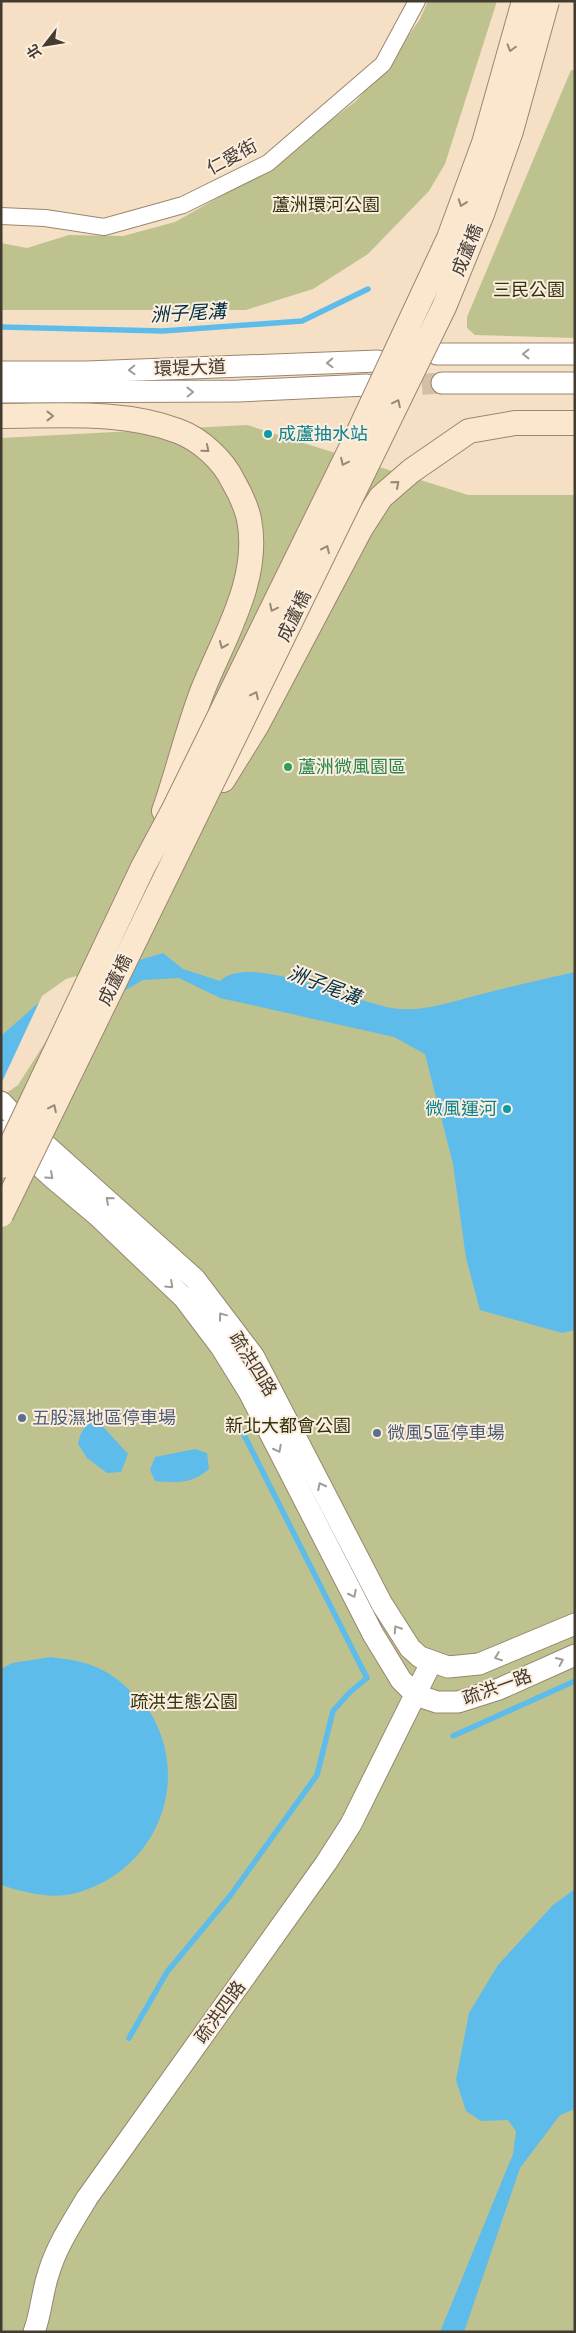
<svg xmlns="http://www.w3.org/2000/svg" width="576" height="2333" viewBox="0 0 576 2333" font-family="Cabin,'Noto Sans TC',sans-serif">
<rect width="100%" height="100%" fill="#f5e0c6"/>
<!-- green -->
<path fill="#bec28f" d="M428 1H497L445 164 429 191 368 254 313 289 246 310H1V243L27 248 69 235 123 236 175 222 267 170 356 101 393 58 420 19Z
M571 70H575V338L475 335 467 328V317Z
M247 425 468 495H575V2332H1V438Z"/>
<!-- water -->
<path fill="#5ebceb" d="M163 953 183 969 220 981C250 952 355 1002 392 1008 421 1013 450 1002 478 995 510 987 543 979 575 972V1330L562 1333 480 1310 466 1258 453 1164 425 1054 394 1037 220 998 179 978 143 980 46 1036 1 1095V1036L45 997 67 982Z
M97 1420 128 1454 121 1472 107 1473 87 1458 78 1444C81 1431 84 1424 97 1420Z
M195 1449 207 1453 209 1469C192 1484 176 1483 155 1481L150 1470 155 1457Z
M51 1657C63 1659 76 1660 88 1664 105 1669 123 1682 134 1695 139 1701 146 1706 150 1712 194 1785 153 1875 72 1894 49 1899 23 1892 1 1885V1669L12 1663Z
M575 1889V2109L560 2115 520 2168 464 2332H440L513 2154 516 2131 508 2120 481 2121 466 2111 456 2080 469 2013 498 1965 553 1905Z"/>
<!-- pier -->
<path fill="#f5e0c6" d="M128 961 108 1003 48 1038 18 1085 1 1097V1084L42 996 66 979Z"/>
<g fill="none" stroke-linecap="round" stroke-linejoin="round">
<!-- stream -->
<path stroke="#5ebceb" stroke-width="5.5" d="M1 327 163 331 302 321 368 289
M453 1736 575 1681
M129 2038 167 1972 230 1896 317 1775 333 1711 350 1692 367 1678 242 1431"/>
<!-- tertiary-tunnel -->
<path stroke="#d1bfa8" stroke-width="21" stroke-dasharray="21 11" stroke-linecap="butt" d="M390 386 442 383"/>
<!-- minor casing -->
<g stroke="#9a866e" stroke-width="18">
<path id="minor" d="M1 216 45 218 104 227 183 205 268 163 383 64 417 1"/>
</g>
<!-- tertiary casing -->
<g stroke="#9a866e" stroke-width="23">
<path id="tertiary" d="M437 354H575
M1 372H87L378 361
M442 383H575
M1 392 238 391 367 385
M1 1102 19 1121 195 1279 254 1357 382 1604 410 1648 420 1657 448 1667 479 1664 575 1624
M1 1131 54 1179 98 1216 184 1298 221 1347 249 1392 373 1634 401 1680 416 1695 437 1702H458L499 1689 575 1655
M34 2332C41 2314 42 2293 48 2275 56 2247 72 2223 87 2198L326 1863 351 1824 431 1663"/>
</g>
<!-- secondary casing -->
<g stroke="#9a866e" stroke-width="26">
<path id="secondary" d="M1 416C59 416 123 410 178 431 200 439 223 460 233 481 240 493 246 506 249 519 261 580 223 638 202 692 187 731 178 772 164 811
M223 780 257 725 361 528 381 497 411 471 469 431 515 423H575"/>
</g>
<!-- minor -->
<use href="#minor" stroke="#fff" stroke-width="16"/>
<!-- tertiary -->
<use href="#tertiary" stroke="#fff" stroke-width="21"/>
<!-- secondary -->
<use href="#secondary" stroke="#fbe7ce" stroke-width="24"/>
<!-- secondary-bridge casing -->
<g stroke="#9a866e" stroke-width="26" stroke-linecap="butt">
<path id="secondary-bridge" d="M1 1166 143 867 173 811 354 442 449 238 484 143 524 1
M1 1215 444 307 482 214 511 131 547 1"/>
</g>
<!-- secondary-bridge -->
<use href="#secondary-bridge" stroke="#fbe7ce" stroke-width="24"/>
</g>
<!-- one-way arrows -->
<defs><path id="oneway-chevron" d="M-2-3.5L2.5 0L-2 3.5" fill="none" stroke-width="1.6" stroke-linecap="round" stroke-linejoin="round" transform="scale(1.25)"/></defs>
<g stroke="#968877">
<use href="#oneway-chevron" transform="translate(511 48) rotate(106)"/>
<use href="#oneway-chevron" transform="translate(462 203) rotate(110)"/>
<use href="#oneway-chevron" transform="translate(397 403) rotate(-64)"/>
<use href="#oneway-chevron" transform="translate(50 416)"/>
<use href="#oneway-chevron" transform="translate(206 449) rotate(40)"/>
<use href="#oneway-chevron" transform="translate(344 462) rotate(116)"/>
<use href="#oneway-chevron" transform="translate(396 484) rotate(-41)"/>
<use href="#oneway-chevron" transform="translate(326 549) rotate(-65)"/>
<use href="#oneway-chevron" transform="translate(273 608) rotate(116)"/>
<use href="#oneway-chevron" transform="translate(223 645) rotate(113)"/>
<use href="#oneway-chevron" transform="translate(255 695) rotate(-64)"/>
<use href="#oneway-chevron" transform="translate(53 1108) rotate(-64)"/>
</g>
<g stroke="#a19c98">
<use href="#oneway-chevron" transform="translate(526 354) rotate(-180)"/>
<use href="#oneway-chevron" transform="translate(330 363) rotate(178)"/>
<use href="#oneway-chevron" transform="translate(132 370) rotate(178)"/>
<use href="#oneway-chevron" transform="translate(190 392) rotate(-1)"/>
<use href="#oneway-chevron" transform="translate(50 1176) rotate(42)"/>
<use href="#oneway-chevron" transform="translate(109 1200) rotate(-139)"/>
<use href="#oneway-chevron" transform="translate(170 1285) rotate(43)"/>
<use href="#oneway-chevron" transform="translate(222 1316) rotate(-127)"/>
<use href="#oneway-chevron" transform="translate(278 1449) rotate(63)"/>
<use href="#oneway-chevron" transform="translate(321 1486) rotate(-117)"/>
<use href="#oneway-chevron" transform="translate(353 1594) rotate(63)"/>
<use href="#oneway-chevron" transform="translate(397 1629) rotate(-123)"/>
<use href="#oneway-chevron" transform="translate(498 1657) rotate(159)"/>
<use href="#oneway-chevron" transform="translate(560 1661) rotate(-24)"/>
</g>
<!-- markers -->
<g fill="#0f9aa8" stroke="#fceedf" stroke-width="2">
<circle cx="268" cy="434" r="5"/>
<circle cx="507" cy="1109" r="5"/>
</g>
<circle fill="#2e9e5b" stroke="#fceedf" stroke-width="2" cx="288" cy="767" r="5"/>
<g fill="#5c6f8a" stroke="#fceedf" stroke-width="2">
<circle cx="22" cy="1418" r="5"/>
<circle cx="377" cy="1433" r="5"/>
</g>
<g text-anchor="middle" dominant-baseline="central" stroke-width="4" stroke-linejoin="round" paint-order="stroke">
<!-- street labels -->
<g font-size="18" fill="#433a30" stroke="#fceedf">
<text transform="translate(232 157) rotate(-28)">仁愛街</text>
<text transform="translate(467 250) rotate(-68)">成蘆橋</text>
<text transform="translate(190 368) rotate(-2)">環堤大道</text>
<text transform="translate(294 616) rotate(-64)">成蘆橋</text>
<text transform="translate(115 980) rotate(-64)">成蘆橋</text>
<text transform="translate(253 1364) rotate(58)">疏洪四路</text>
<text transform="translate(497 1687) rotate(-20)">疏洪一路</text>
<text transform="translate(220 2012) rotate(-54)">疏洪四路</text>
</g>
<!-- park labels -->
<g font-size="18" fill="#33340e" stroke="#fceedf">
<text x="326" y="205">蘆洲環河公園</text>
<text x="529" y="290">三民公園</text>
<text x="288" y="1426">新北大都會公園</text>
<text x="184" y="1702">疏洪生態公園</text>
</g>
<!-- culture labels -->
<g font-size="18" fill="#0d838f" stroke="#fceedf" text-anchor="start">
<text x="278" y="434">成蘆抽水站</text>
<text x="497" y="1109" text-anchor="end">微風運河</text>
</g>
<!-- leisure labels -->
<g font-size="18" fill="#27864d" stroke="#fceedf" text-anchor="start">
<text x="298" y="767">蘆洲微風園區</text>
</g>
<!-- service labels -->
<g font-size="18" fill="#4e5e75" stroke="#fceedf" text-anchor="start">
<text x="32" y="1418">五股濕地區停車場</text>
<text x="387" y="1433">微風5區停車場</text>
</g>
<!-- water labels -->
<g font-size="19" font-style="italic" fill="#043043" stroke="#fceedf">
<text transform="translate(188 313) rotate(-3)">洲子尾溝</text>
<text transform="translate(324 985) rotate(21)">洲子尾溝</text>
</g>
</g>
<!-- border -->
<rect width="576" height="2333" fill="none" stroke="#433a30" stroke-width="5"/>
<!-- north arrow -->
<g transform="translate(45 45) rotate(239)" stroke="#fceedf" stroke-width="4" paint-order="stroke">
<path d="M0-4L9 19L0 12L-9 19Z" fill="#433a30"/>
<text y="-8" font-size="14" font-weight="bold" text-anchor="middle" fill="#433a30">北</text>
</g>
</svg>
